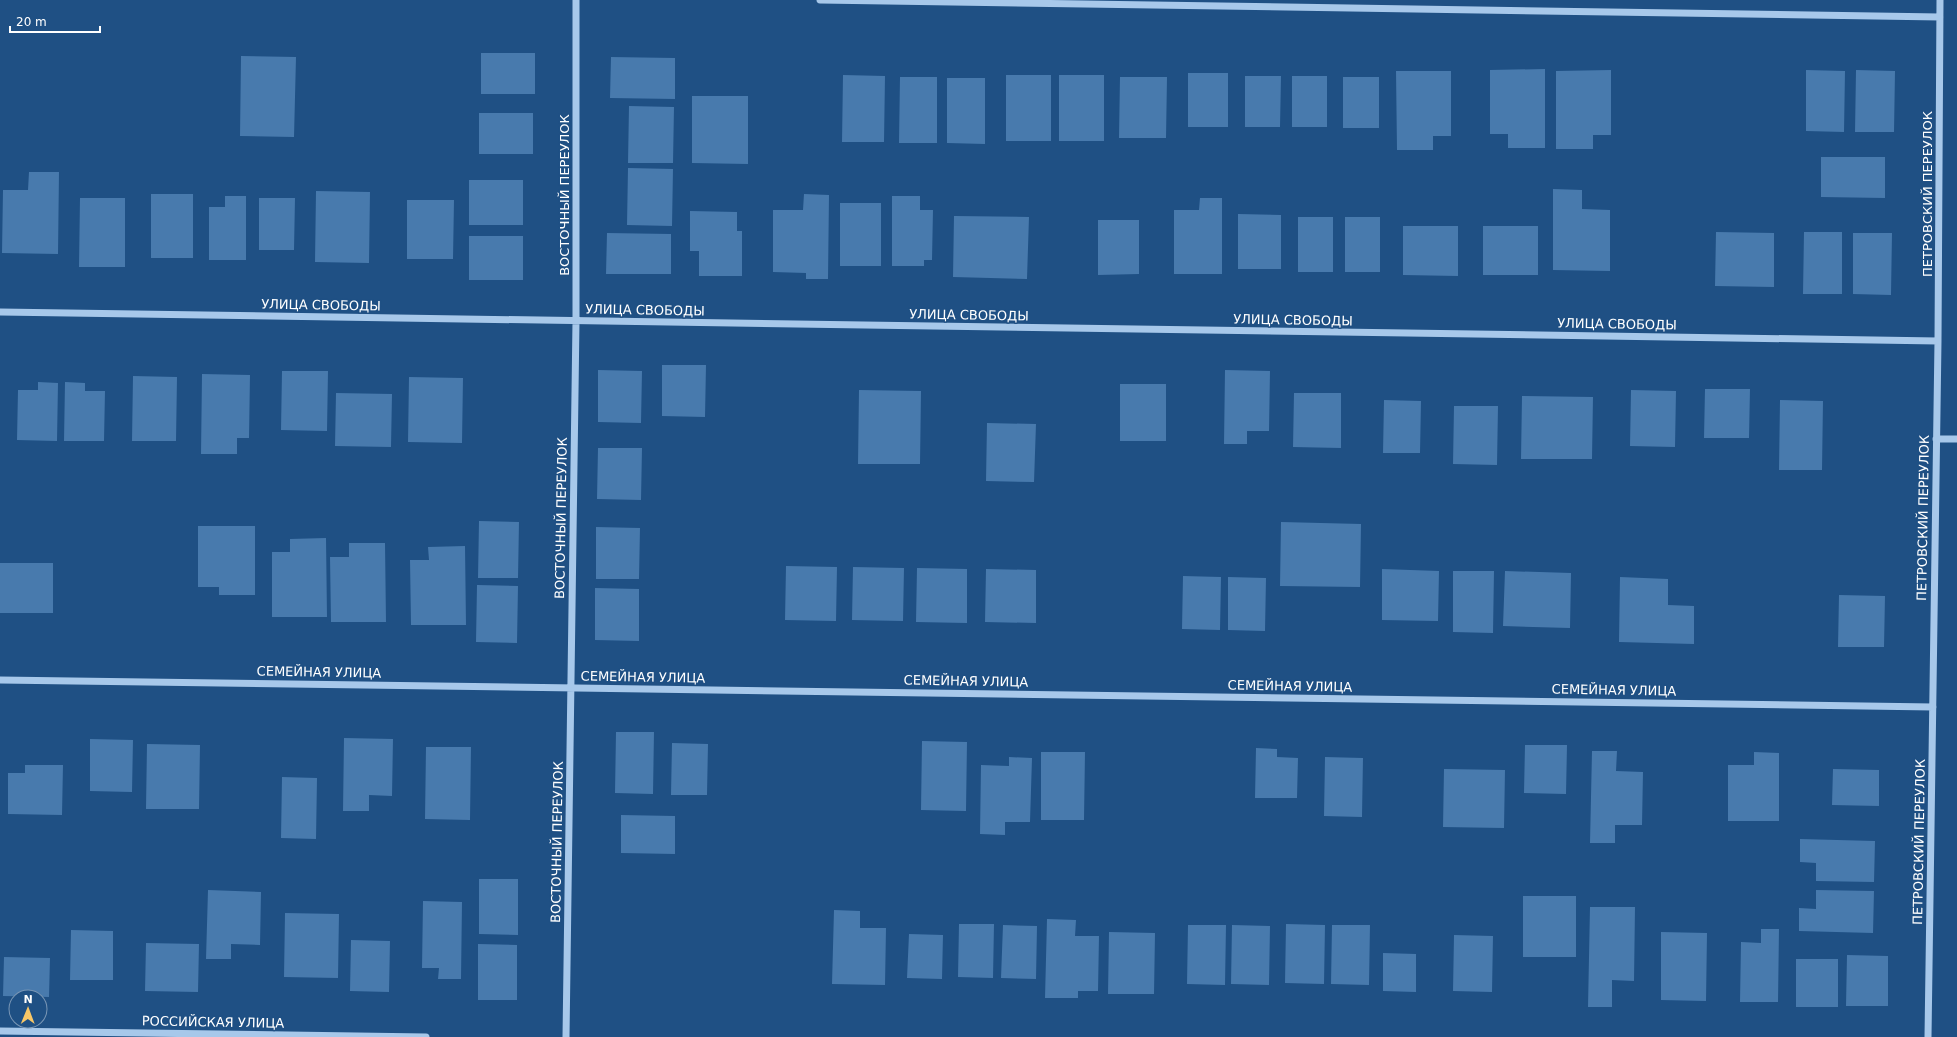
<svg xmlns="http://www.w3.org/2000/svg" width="1957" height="1037" viewBox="0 0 1957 1037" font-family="'DejaVu Sans',sans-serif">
<rect width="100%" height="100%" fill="#1f5084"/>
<!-- building -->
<path fill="#487aad" d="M481 53H535V94H481Z
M241 56 296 57 294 137 240 136Z
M611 57 675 58V99L610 98Z
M1545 69V148H1508V134H1490V70Z
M1611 70V135H1593V149H1556V71Z
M1806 70 1845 71 1844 132 1806 131Z
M1856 70 1895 71 1894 132H1855Z
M1396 71H1451V136H1433V150H1397Z
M1188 73H1228V127H1188Z
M843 75 885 76 884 142H842Z
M1006 75H1051V141H1006Z
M1059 75H1104V141H1059Z
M1245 76H1281L1280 127H1245Z
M1292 76H1327V127H1292Z
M900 77H937V143H899Z
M1120 77H1167L1166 138H1119Z
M1343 77H1379V128H1343Z
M947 78H985V144L947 143Z
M692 96H748V164L692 163Z
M629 106 674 107 673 163H628Z
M479 113H533V154H479Z
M1821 157H1885V198L1821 197Z
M628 168 673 169 672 226 627 225Z
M29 172H59L58 254 2 253 3 190H28Z
M469 180H523V225H469Z
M1553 189 1582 190V209L1610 210V271L1553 270Z
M316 191 370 192 369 263 315 262Z
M151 194H193V258H151Z
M804 194 829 195 828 279H806V273L773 272V210H803Z
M225 196H246V260H209V207H225Z
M892 196H920V210H933L932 260H924V266H892Z
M80 198H125V267H79Z
M259 198H295L294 250H259Z
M1200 198H1222V274H1174V210H1199Z
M407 200H454L453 259H407Z
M840 203H881V266H840Z
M690 211 737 212V231H742V276H699V251H690Z
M1238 214 1281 215V269H1238Z
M954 216 1029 217 1027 279 953 277Z
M1298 217H1333V272H1298Z
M1345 217H1380V272H1345Z
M1098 220H1139V274L1098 275Z
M1403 226H1458V276L1403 275Z
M1483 226H1538V275H1483Z
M1716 232 1774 233V287L1715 286Z
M1804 232H1842V294H1803Z
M607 233 671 234V274H606Z
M1853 233H1892L1891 295 1853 294Z
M469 236H523V280H469Z
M662 365H706L705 417 662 416Z
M598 370 642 371 641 423 598 422Z
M1225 370 1270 371 1269 431H1247V444H1224Z
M282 371H328L327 431 281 430Z
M202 374 250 375 249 438H237V454H201Z
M133 376 177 377 176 441H132Z
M409 377 463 378 462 443 408 442Z
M38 382 58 383 57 441 17 440 18 390H38Z
M65 382 85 383V391H105L104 441H64Z
M1120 384H1166V441H1120Z
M1705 389H1750L1749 438H1704Z
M859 390 921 391 920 464H858Z
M1631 390 1676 391 1675 447 1630 446Z
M336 393 392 394 391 447 335 446Z
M1294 393H1341V448L1293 447Z
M1522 396 1593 397 1592 459H1521Z
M1384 400 1421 401 1420 453H1383Z
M1780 400 1823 401 1822 470H1779Z
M1454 406H1498L1497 465 1453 464Z
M987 423 1036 424 1034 482 986 481Z
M598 448H642L641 500 597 499Z
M479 521 519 522 518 578H478Z
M1281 522 1361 524 1360 587 1280 586Z
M198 526H255V595H219V587H198Z
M596 527 640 528 639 579H596Z
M326 538 327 617H272V552H290V539Z
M349 543H385L386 622H331L330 557H349Z
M465 546 466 625H411L410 560H429L428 547Z
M0 563H53V613H0Z
M786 566 837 567 836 621 785 620Z
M853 567 904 568 903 621 852 620Z
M917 568 967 569V623L916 622Z
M986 569 1036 570V623L985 622Z
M1382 569 1439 571 1438 621 1382 620Z
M1453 571H1494L1493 633 1453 632Z
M1505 571 1571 573 1570 628 1503 626Z
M1183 576 1221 577 1220 630 1182 629Z
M1228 577 1266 578 1265 631 1228 630Z
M1620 577 1668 579V605L1694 606V644L1619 642Z
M477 585 518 586 517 643 476 642Z
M595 588 639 589V641L595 640Z
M1839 595 1885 596 1884 647H1838Z
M616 732H654L653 794 615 793Z
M344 738 393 739 392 796 369 795V811H343Z
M90 739 133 740 132 792 90 791Z
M922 741 967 742 966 811 921 810Z
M672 743 708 744 707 795H671Z
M147 744 200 745 199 809H146Z
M1525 745H1567L1566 794 1524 793Z
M426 747H471L470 820 425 819Z
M1256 748 1277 749V757L1298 758 1297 798H1255Z
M1592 751H1617L1616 771 1643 772 1642 825H1615V843H1590Z
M1041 752H1085L1084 820H1041Z
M1754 752 1779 753V821H1728V765H1754Z
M1009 757 1032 758 1030 822H1005V835L980 834 981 765 1009 766Z
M1325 757 1363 758 1362 817 1324 816Z
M25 765H63L62 815 8 814V773H25Z
M1444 769 1505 770 1504 828 1443 827Z
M1833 769 1879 770V806L1832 805Z
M282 777 317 778 316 839 281 838Z
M621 815 675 816V854L621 853Z
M1800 839 1875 841 1874 882 1816 881V863L1800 862Z
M479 879H518V935L479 934Z
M208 890 261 892 260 945 231 944V959H206Z
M1816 890 1874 891 1873 933 1799 931V908L1816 909Z
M1523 896H1576V957H1523Z
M423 901 462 902 461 979H438L439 968H422Z
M1590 907H1635L1634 981 1612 980V1007H1588Z
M834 910 860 911V928H886L885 985 832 984Z
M285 913 339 914 338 978 284 977Z
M1047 919 1076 920 1075 936H1099L1098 991H1078V998H1045Z
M959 924H994L993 978 958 977Z
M1286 924 1325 925 1324 984 1285 983Z
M1003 925 1037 926 1036 979 1001 978Z
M1188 925H1226L1225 985 1187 984Z
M1232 925 1270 926 1269 985 1231 984Z
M1332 925H1370L1369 985 1331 984Z
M1761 929H1779L1778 1002H1740L1741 942 1761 943Z
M71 930 113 931V980H70Z
M1109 932 1155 933 1154 994H1108Z
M1661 932 1707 933 1706 1001 1661 1000Z
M909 934 943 935 942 979 907 978Z
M1454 935 1493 936 1492 992 1453 991Z
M351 940 390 941 389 992 350 991Z
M146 943 199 944 198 992 145 991Z
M478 944 517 945V1000H478Z
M1383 953 1416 954V992L1383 991Z
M1847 955 1888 956V1006H1846Z
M4 957 50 958 49 997 3 996Z
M1796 959H1838V1007H1796Z"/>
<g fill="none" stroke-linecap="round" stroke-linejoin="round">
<!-- minor -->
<path stroke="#a7c8ea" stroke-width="7" d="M820 0 1940 17
M0 312 1938 341
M1936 439H1957
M0 680 1933 707
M0 1031 426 1037
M566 1037 576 321V0
M1928 1037 1938 341 1940 0"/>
</g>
<g text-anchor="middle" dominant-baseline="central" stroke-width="3" stroke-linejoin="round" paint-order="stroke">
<!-- street labels -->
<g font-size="13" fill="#fff" stroke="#1f5084">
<text transform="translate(1927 194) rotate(-90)">ПЕТРОВСКИЙ ПЕРЕУЛОК</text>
<text transform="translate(564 195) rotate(-90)">ВОСТОЧНЫЙ ПЕРЕУЛОК</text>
<text transform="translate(321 305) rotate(1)">УЛИЦА СВОБОДЫ</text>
<text transform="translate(645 310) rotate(1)">УЛИЦА СВОБОДЫ</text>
<text transform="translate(969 315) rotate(1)">УЛИЦА СВОБОДЫ</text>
<text transform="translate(1293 320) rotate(1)">УЛИЦА СВОБОДЫ</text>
<text transform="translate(1617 324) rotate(1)">УЛИЦА СВОБОДЫ</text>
<text transform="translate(561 518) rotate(-89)">ВОСТОЧНЫЙ ПЕРЕУЛОК</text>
<text transform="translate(1923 518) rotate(-89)">ПЕТРОВСКИЙ ПЕРЕУЛОК</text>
<text transform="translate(319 672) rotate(1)">СЕМЕЙНАЯ УЛИЦА</text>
<text transform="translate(643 677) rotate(1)">СЕМЕЙНАЯ УЛИЦА</text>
<text transform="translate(966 681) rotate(1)">СЕМЕЙНАЯ УЛИЦА</text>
<text transform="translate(1290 686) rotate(1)">СЕМЕЙНАЯ УЛИЦА</text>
<text transform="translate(1614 690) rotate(1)">СЕМЕЙНАЯ УЛИЦА</text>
<text transform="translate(557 842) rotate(-89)">ВОСТОЧНЫЙ ПЕРЕУЛОК</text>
<text transform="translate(1919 842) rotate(-89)">ПЕТРОВСКИЙ ПЕРЕУЛОК</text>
<text transform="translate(213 1022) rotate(1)">РОССИЙСКАЯ УЛИЦА</text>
</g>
</g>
<!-- north arrow -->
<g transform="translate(28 1009) rotate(1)"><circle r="19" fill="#1f5084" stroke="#7996b5"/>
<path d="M0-3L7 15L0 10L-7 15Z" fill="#f8c767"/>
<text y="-6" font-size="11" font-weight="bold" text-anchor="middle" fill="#ffffff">N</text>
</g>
<!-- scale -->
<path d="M10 26v6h90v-6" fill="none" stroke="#ffffff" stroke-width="2"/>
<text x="16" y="26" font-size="12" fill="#ffffff" stroke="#1f5084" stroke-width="3" paint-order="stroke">20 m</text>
</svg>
